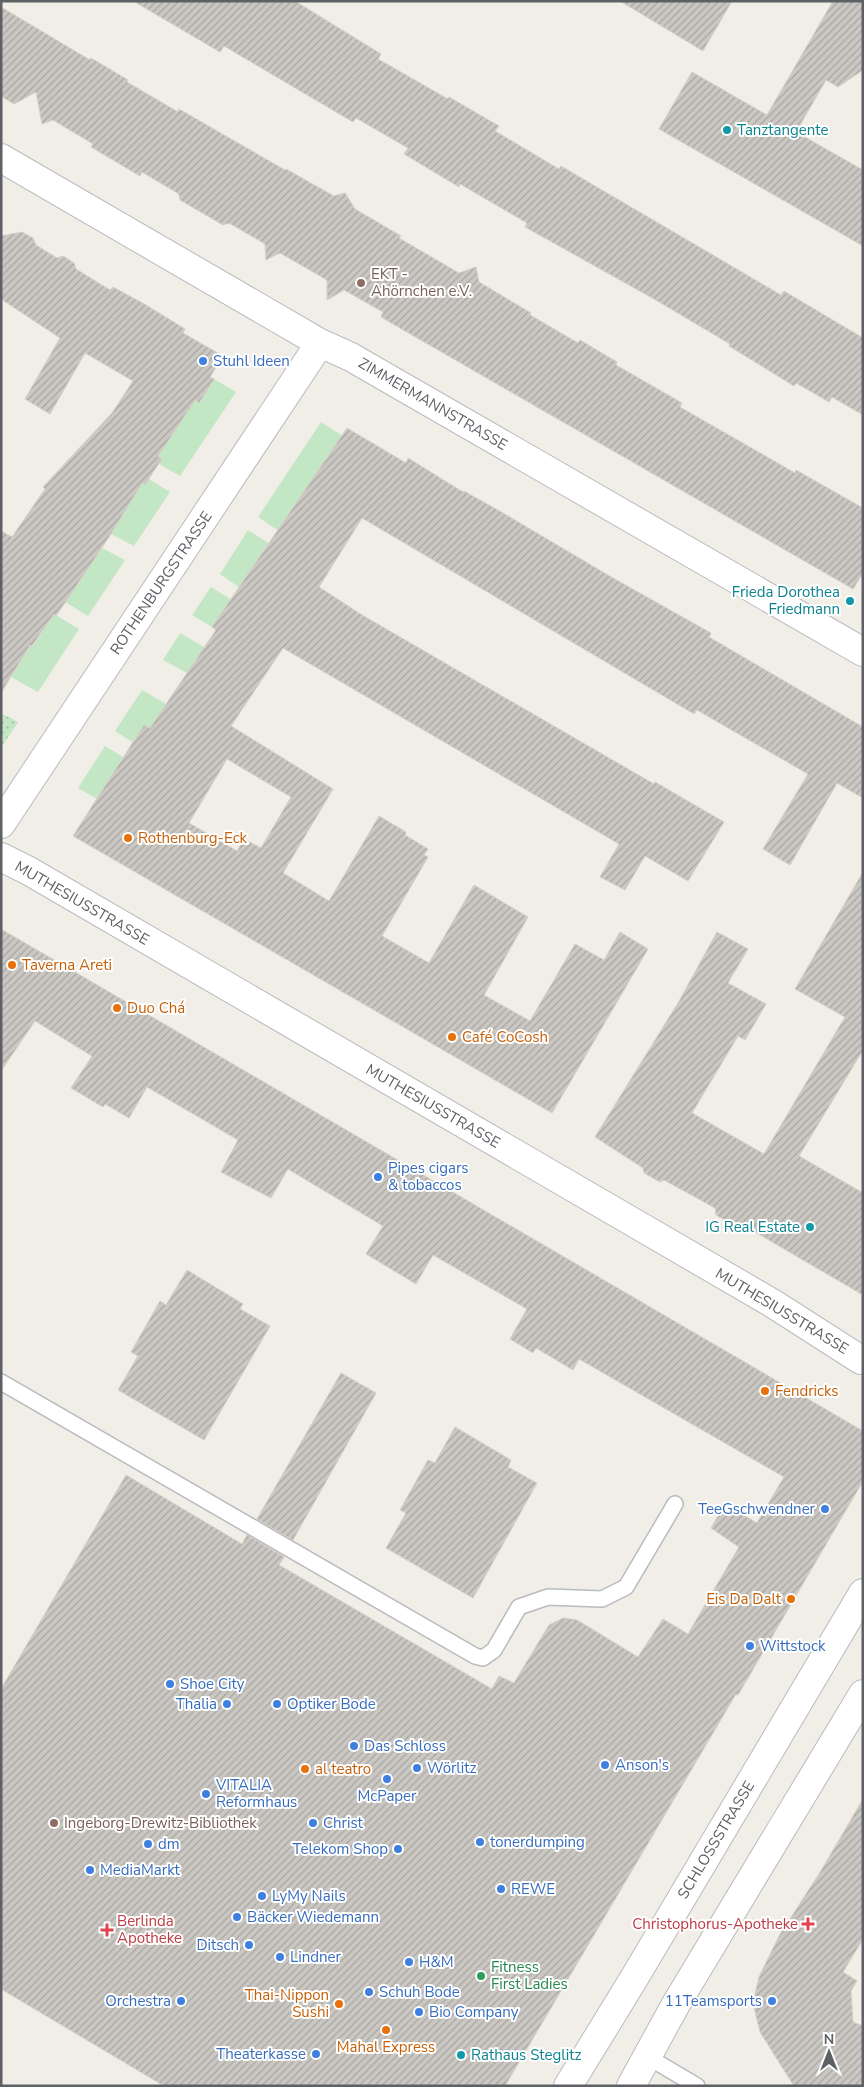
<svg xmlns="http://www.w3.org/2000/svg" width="864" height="2087" viewBox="0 0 864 2087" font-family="'Nunito Sans',sans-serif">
<defs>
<pattern id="grass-dots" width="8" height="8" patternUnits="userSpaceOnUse" patternTransform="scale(1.25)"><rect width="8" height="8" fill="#c3e7c5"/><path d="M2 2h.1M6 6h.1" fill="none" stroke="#a2bfa4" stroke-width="1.8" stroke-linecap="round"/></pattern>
<pattern id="building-hatch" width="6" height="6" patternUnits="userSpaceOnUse" patternTransform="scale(1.25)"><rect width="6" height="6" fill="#cbc8c3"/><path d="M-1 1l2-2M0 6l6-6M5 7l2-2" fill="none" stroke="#a8a6a2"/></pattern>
</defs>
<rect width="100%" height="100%" fill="#f0eee6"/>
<!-- grass -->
<path fill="url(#grass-dots)" d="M1 713 18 722 1 748Z"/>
<!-- garden -->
<path fill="#c3e7c5" d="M214 379 236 392 180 476 159 464 162 459 158 456 194 400 198 403Z
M321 422 346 438 282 533 258 517Z
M149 479 170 492 134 546 111 534 114 529 111 527 141 482 145 485Z
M248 530 273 546 243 590 220 574Z
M102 548 125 560 88 616 65 602 95 552 98 554Z
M211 587 235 602 226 606 212 627 192 615Z
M54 614 79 629 38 692 11 677 30 645 33 646Z
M180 633 204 647 187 673 163 660Z
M142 690 166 704 150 728 144 726 132 742 115 731Z
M105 746 123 757 117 767 122 771 97 799 78 788Z"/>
<!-- building -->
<path fill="url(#building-hatch)" stroke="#d5d0c4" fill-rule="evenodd" d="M133 1H295L381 54 378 59 448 99 449 97 499 126 495 131 559 169 561 166 781 295 784 291 863 338V415L832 397 829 402 796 383 794 386 729 346 730 344 654 299 525 227 527 223 460 184 459 187 404 154 408 148 356 118 353 122 224 46 220 52Z
M620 1H732L703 51Z
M833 1H863V70L838 87 826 80 796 132 863 170V246L659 129 692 72 767 115Z
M1 7 90 60 91 58 128 80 127 82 178 112 179 109 285 170 286 169 334 196 345 193 355 209 401 236 399 238 459 273 476 267 479 282 531 313 530 315 578 343 580 340 617 362 616 365 682 403 680 407 795 473 796 470 863 508V573L853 589 405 331 381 317 383 312 344 290 327 300V280L280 253 266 260 265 244 229 223 223 225 180 200 179 194 142 172 140 176 91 147 93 144 53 120 42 124 36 92 14 104 1 96Z
M22 232 33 238 36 245 57 258 63 256 74 263 76 269 110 290 113 287 146 305 185 329 183 333 223 356 210 377 214 379 199 403 195 400 176 429 158 456 162 459 153 472 145 485 142 483 111 534 56 616 54 614 32 646 30 645 1 693V531L12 537 45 489 43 487 112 413 133 381 85 353 50 414 25 399 60 338 1 299V236Z
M347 428 406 463 408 458 463 492 464 491 503 513 613 578 711 633 709 637 863 727V798L837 783 790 865 763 849 808 774 697 710 694 714 362 518 319 587 362 615 654 784 655 782 724 822 688 881 645 856 625 890 600 877 619 844 283 648 231 726 333 789 283 873 329 901 379 816 406 832 405 835 428 849 424 855 428 857 382 936 429 963 474 885 528 917 484 995 530 1021 575 944 604 960 620 932 648 949 552 1113 73 836 144 725 150 728 216 630 212 627ZM227 759 291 797 261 848 244 839 237 851 189 823Z
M863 872V1050L799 1156 863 1193V1295L755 1232 735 1222 730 1223 716 1215 715 1208 664 1180 660 1182 644 1173 643 1168 595 1137 678 1003 717 932 748 949 728 983 766 1004 745 1040 738 1036 692 1113 764 1154 845 1017 795 989Z
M1 929 863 1431V1481L738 1695 736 1694 505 2086H164L1 1989V1689L126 1475 242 1544 247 1535 284 1557 279 1565 492 1689 499 1676 514 1683 549 1625 563 1618 577 1620 638 1657 663 1619 688 1634 739 1547 711 1528 725 1504 757 1523 784 1477 579 1359 573 1370 536 1348 533 1353 510 1339 527 1309 433 1255 416 1284 366 1254 383 1226 288 1169 271 1198 221 1172 238 1140 147 1087 129 1118 105 1104 103 1107 71 1088 92 1056 35 1021 1 1071Z
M187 1270 243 1304 240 1309 270 1326 204 1440 118 1390 138 1356 131 1352 160 1301 166 1305Z
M341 1373 376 1393 293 1540 257 1519Z
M455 1427 511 1460 508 1467 537 1483 473 1598 386 1548 406 1513 400 1510 428 1460 435 1463Z
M863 1799V1939L843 1972 857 1981 851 1991 853 2022 863 2026V2086H794L760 2032 754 2007 755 1994 759 1977 779 1936 822 1869Z"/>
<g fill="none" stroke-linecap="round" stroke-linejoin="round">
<!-- service casing -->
<g stroke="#b8bbbf" stroke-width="18">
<path id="service" d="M1 1382 475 1656 483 1658 494 1650 519 1607 548 1597 602 1599 626 1587 675 1504
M648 2057 697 2086"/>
</g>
<!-- minor casing -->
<g stroke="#b8bbbf" stroke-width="30">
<path id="minor" d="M1 158 320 343 351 357 396 383 863 652
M1 824 320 343
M1 857 29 871 772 1303 861 1360"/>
</g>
<!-- tertiary casing -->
<g stroke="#b8bbbf" stroke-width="30">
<path id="tertiary" d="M568 2086 633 1980 863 1593
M631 2086 676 2004 863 1694"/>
</g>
<!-- service -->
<use href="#service" stroke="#fff" stroke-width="15"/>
<!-- minor -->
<use href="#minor" stroke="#fff" stroke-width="28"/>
<!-- tertiary -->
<use href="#tertiary" stroke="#fff" stroke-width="28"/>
</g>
<!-- markers -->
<g fill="#0f9aa8" stroke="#fff" stroke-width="2">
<circle cx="727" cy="130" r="5"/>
<circle cx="850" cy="601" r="5"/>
<circle cx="810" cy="1227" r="5"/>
<circle cx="461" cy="2055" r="5"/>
</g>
<g fill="#8d6e63" stroke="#fff" stroke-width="2">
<circle cx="361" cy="283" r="5"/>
<circle cx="54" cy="1823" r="5"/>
</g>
<g fill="#3f7fe0" stroke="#fff" stroke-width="2">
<circle cx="203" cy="361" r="5"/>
<circle cx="378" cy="1177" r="5"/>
<circle cx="825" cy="1509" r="5"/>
<circle cx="750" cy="1646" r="5"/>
<circle cx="170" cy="1684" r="5"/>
<circle cx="227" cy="1704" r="5"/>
<circle cx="277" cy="1704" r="5"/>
<circle cx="354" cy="1746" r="5"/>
<circle cx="605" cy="1765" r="5"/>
<circle cx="417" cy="1768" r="5"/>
<circle cx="387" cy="1779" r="5"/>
<circle cx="206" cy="1794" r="5"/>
<circle cx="313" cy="1823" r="5"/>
<circle cx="480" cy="1842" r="5"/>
<circle cx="148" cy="1844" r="5"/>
<circle cx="398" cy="1849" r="5"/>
<circle cx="90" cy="1870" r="5"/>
<circle cx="501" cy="1889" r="5"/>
<circle cx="262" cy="1896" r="5"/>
<circle cx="237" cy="1917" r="5"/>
<circle cx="249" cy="1945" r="5"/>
<circle cx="280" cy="1957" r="5"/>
<circle cx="409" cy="1962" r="5"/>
<circle cx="369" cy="1992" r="5"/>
<circle cx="181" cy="2001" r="5"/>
<circle cx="772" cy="2001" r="5"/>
<circle cx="419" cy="2012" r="5"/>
<circle cx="316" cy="2054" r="5"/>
</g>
<g fill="#e8710a" stroke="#fff" stroke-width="2">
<circle cx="128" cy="838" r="5"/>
<circle cx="12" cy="965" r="5"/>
<circle cx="117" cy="1008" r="5"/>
<circle cx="452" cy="1037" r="5"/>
<circle cx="765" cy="1391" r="5"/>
<circle cx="791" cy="1599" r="5"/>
<circle cx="305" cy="1769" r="5"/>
<circle cx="339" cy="2004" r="5"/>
<circle cx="386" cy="2030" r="5"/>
</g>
<g fill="#e0444e" stroke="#fff" stroke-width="2">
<path d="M805.5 1916.5h5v5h5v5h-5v5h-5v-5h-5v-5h5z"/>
<path d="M104.5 1922.5h5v5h5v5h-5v5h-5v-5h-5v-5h5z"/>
</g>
<circle fill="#2e9e5b" stroke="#fff" stroke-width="2" cx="481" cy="1976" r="5"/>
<g text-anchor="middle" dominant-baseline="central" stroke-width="4" stroke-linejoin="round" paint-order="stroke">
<!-- culture labels -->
<g font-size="15" fill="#0d838f" stroke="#fff" text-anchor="start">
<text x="737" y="130">Tanztangente</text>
<text x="840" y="592" text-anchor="end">Frieda Dorothea<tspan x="840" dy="17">Friedmann</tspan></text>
<text x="800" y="1227" text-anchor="end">IG Real Estate</text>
<text x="471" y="2055">Rathaus Steglitz</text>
</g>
<!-- education labels -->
<g font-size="15" fill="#785e54" stroke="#fff" text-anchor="start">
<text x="371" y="274">EKT -<tspan x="371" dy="17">Ahörnchen e.V.</tspan></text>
<text x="64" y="1823">Ingeborg-Drewitz-Bibliothek</text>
</g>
<!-- shop labels -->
<g font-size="15" fill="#366cbe" stroke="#fff" text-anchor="start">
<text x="213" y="361">Stuhl Ideen</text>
<text x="388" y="1168">Pipes cigars<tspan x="388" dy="17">&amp; tobaccos</tspan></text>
<text x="815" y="1509" text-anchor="end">TeeGschwendner</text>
<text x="760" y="1646">Wittstock</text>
<text x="180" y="1684">Shoe City</text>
<text x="217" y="1704" text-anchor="end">Thalia</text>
<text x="287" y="1704">Optiker Bode</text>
<text x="364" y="1746">Das Schloss</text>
<text x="615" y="1765">Anson's</text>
<text x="427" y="1768">Wörlitz</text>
<text x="216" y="1785">VITALIA<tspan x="216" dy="17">Reformhaus</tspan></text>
<text x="387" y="1796" text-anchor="middle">McPaper</text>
<text x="323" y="1823">Christ</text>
<text x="490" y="1842">tonerdumping</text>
<text x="158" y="1844">dm</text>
<text x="388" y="1849" text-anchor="end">Telekom Shop</text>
<text x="100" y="1870">MediaMarkt</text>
<text x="511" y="1889">REWE</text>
<text x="272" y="1896">LyMy Nails</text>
<text x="247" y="1917">Bäcker Wiedemann</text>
<text x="239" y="1945" text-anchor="end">Ditsch</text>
<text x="290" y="1957">Lindner</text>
<text x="419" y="1962">H&amp;M</text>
<text x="379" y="1992">Schuh Bode</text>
<text x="171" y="2001" text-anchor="end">Orchestra</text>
<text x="762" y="2001" text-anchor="end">11Teamsports</text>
<text x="429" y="2012">Bio Company</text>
<text x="306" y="2054" text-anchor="end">Theaterkasse</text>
</g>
<!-- street labels -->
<g font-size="15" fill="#5d6166" stroke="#fff">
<text transform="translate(433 404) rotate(30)">ZIMMERMANNSTRASSE</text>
<text transform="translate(161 583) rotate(-56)">ROTHENBURGSTRASSE</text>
<text transform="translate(82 903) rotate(30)">MUTHESIUSSTRASSE</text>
<text transform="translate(433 1106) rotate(30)">MUTHESIUSSTRASSE</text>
<text transform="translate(782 1311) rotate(31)">MUTHESIUSSTRASSE</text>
<text transform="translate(716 1840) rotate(-59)">SCHLOSSSTRASSE</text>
</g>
<!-- food labels -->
<g font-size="15" fill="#c56008" stroke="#fff" text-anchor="start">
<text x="138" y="838">Rothenburg-Eck</text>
<text x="22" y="965">Taverna Areti</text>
<text x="127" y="1008">Duo Chá</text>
<text x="462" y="1037">Café CoCosh</text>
<text x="775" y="1391">Fendricks</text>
<text x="781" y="1599" text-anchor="end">Eis Da Dalt</text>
<text x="315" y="1769">al teatro</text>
<text x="329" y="1995" text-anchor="end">Thai-Nippon<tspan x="329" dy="17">Sushi</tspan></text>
<text x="386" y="2047" text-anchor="middle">Mahal Express</text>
</g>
<!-- health labels -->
<g font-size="15" fill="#be3a42" stroke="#fff" text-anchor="start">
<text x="117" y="1921">Berlinda<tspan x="117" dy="17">Apotheke</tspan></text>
<text x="798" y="1924" text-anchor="end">Christophorus-Apotheke</text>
</g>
<!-- leisure labels -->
<g font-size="15" fill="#27864d" stroke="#fff" text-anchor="start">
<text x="491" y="1967">Fitness<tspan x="491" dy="17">First Ladies</tspan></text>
</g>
</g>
<!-- border -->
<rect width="864" height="2087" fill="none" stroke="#5d6166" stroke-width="5"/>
<!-- north arrow -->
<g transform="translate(829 2052)" stroke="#ffffff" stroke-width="4" paint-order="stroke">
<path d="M0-4L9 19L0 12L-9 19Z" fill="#5d6166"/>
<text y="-8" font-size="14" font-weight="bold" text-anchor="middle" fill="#5d6166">N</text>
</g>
</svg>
